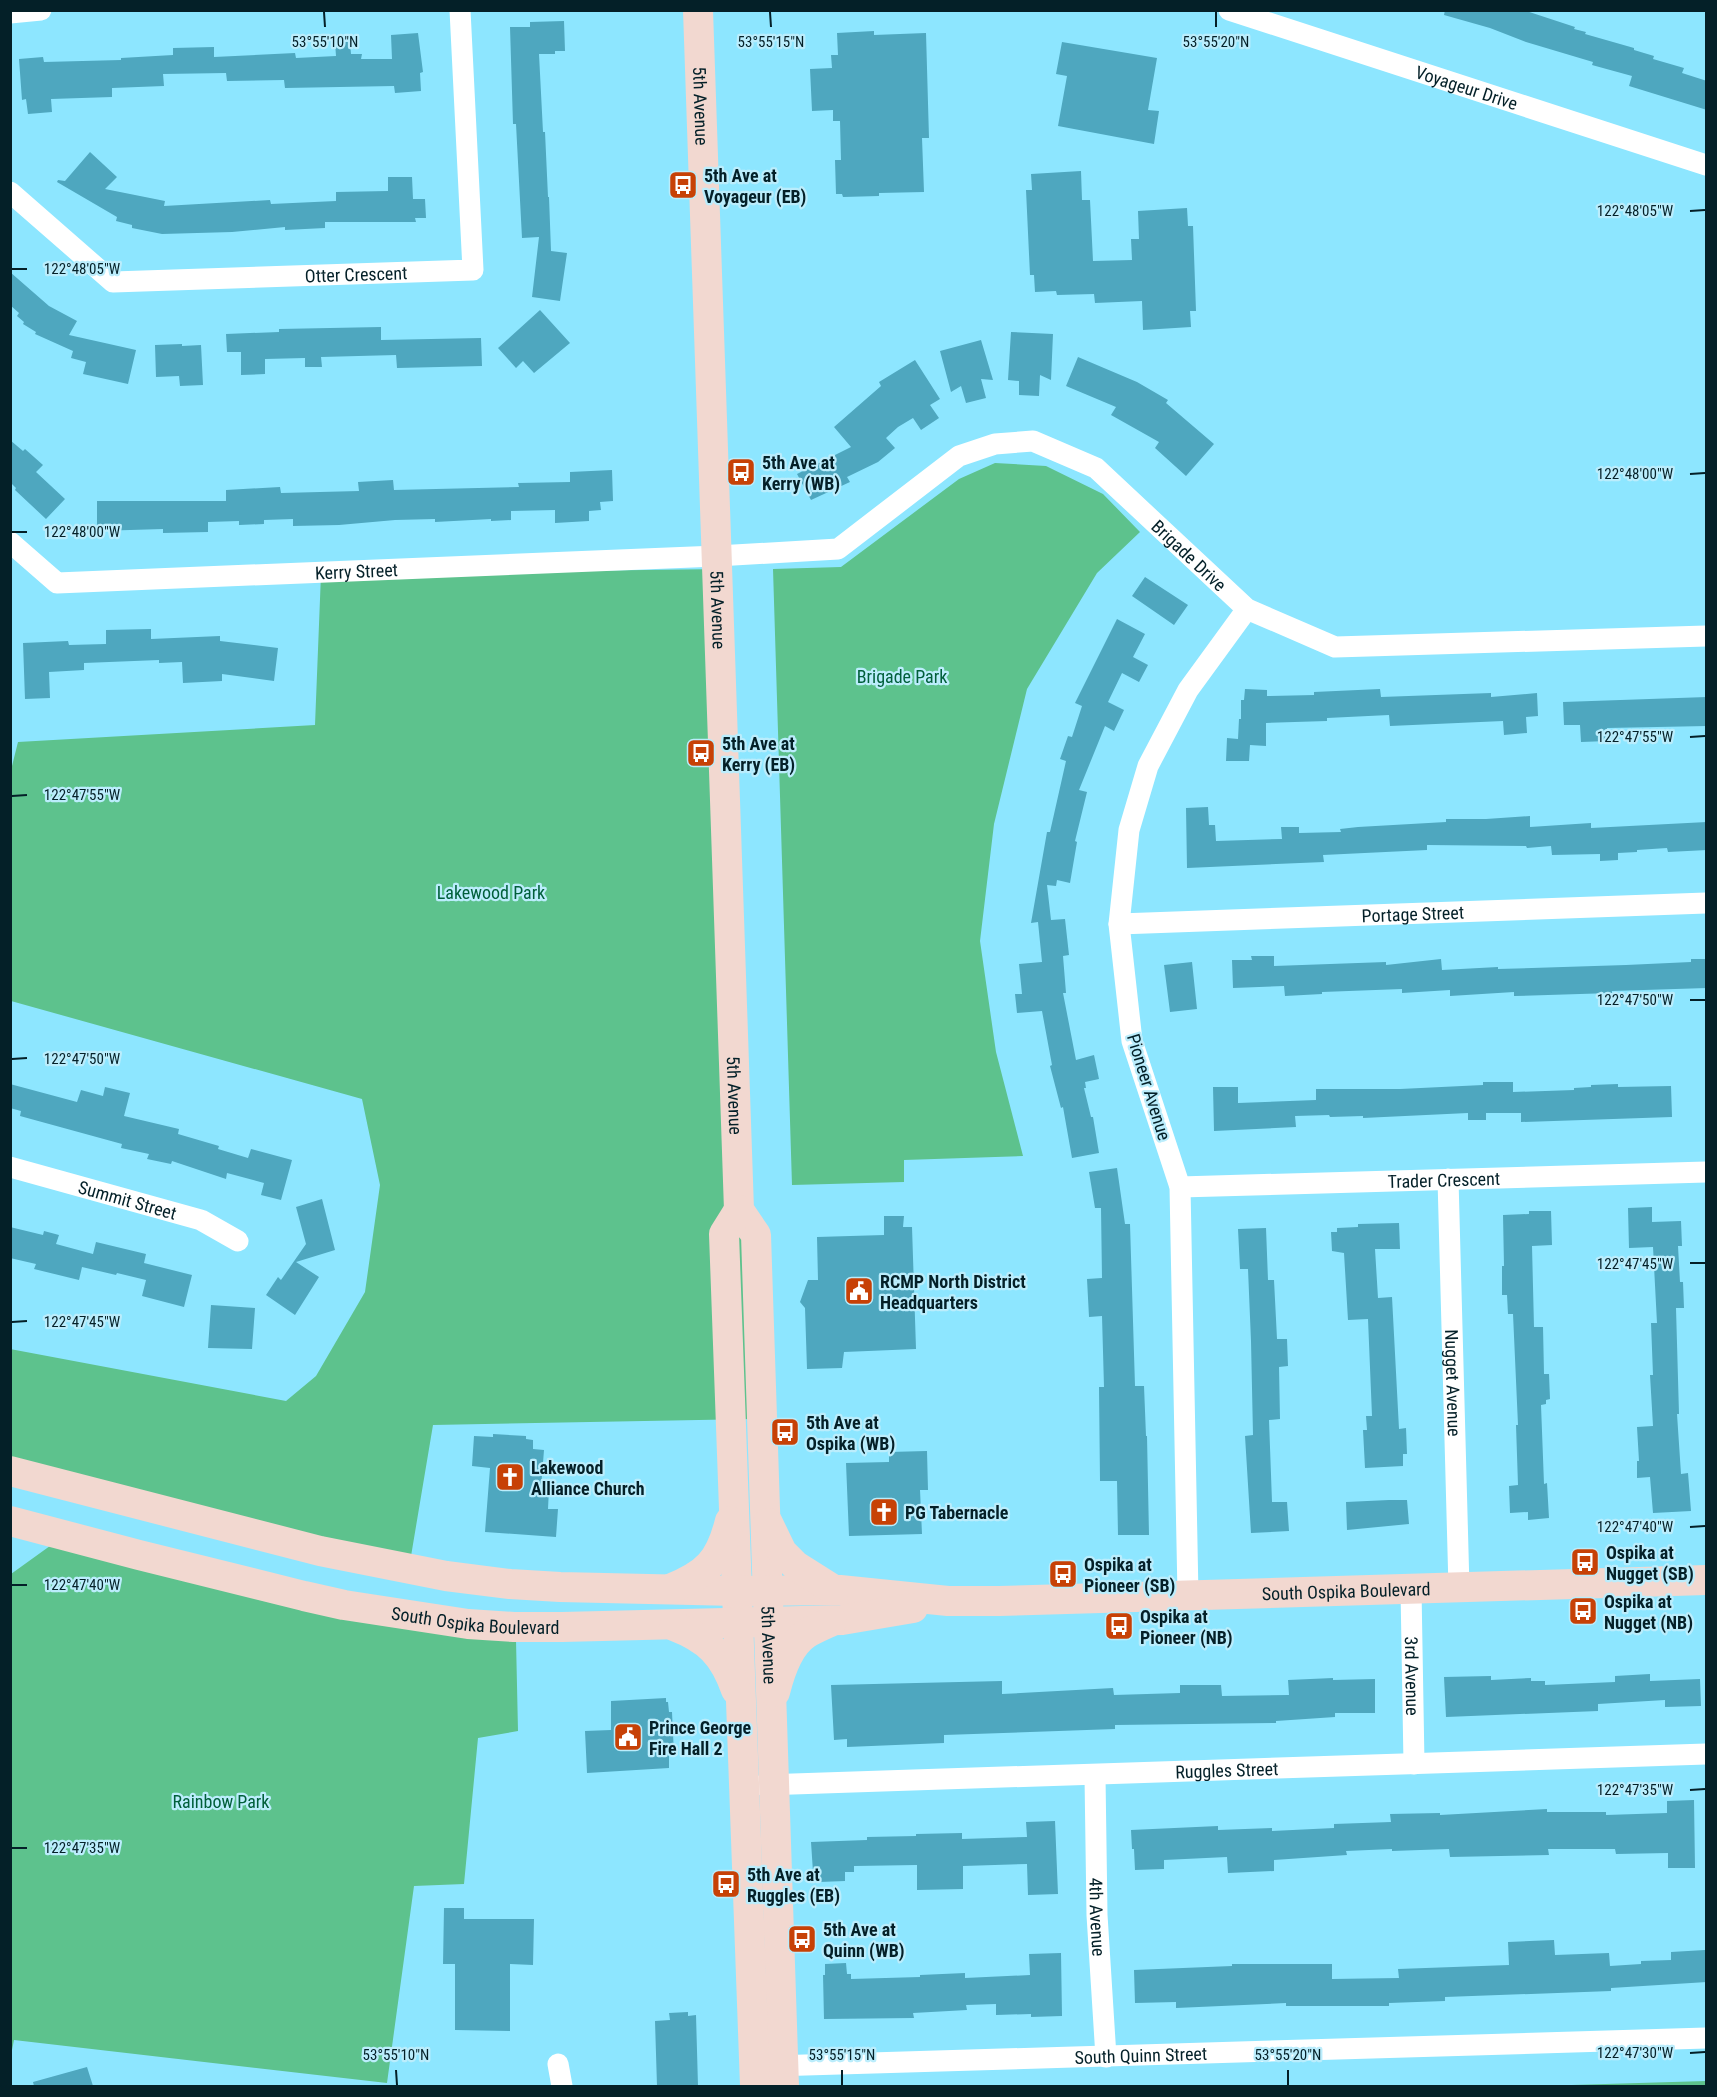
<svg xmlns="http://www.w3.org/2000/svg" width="1717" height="2097" viewBox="0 0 1717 2097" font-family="'Roboto Condensed',sans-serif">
<rect width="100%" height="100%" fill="#8de6ff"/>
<!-- green -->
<path fill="#5dc28d" d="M995 463 1046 466 1103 494 1140 532 1097 573 1027 689 994 824 980 941 996 1052 1023 1156 904 1160V1182L792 1185 773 569 841 567 959 479Z
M723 569 753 1419 433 1425 407 1580 11 1471 10 1349 286 1401 316 1376 365 1292 380 1185 362 1099 11 1001 10 774 18 742 315 725 321 574Z
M61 1538 516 1640 518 1731 478 1738 464 1884 414 1886 387 2083 14 2040 11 2055V1574Z
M1706 2081V2086H1538Z"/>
<!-- building -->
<path fill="#4ea7bf" d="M1445 10H1523L1575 27 1574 29 1586 32 1585 34 1634 48V50L1654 56 1653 59 1684 68 1682 73 1707 81V110L1629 86 1632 76 1592 65 1593 62 1526 42 1490 28 1444 15Z
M564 21 565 51H555V54H539L543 132H545L548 197H549L551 251 567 253 560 301 532 297 539 237 522 238 516 124H513L510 27H530V22Z
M874 31V35L926 33 929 138H922L924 192 879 193V196L843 197 842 194H836L835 160H841L840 121H833V110L812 111 810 69 832 68 831 55H838L837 33Z
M418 33 423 72 420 73 421 91 395 93 394 86 285 88 284 80 227 81 226 73 163 74 164 86 112 88V97L51 99 52 112 28 114 26 99 22 100 19 59 43 57 44 62 121 60V58L173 55V48L214 47V57L295 53 296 58 336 56 335 42H350L351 54H362L361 59H392L391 35Z
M1062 42 1157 58 1148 110 1159 111 1154 144 1058 126 1067 76 1056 74Z
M90 152 117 177 105 189 165 201 164 206 270 200 271 204 336 201V192L388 191V177H412L413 199H425L426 218H415L416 222H325V228L285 230V227L232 232 162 234 132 228V225L116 221 117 217 57 182 58 180 65 181Z
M1081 171 1082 200H1090L1093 261 1132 260 1131 239H1139L1138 211 1187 208 1188 226H1193L1196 311H1190L1191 327 1143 330 1142 301 1095 303 1094 294 1057 295 1056 291 1035 292 1034 275H1030L1026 190H1032L1031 174Z
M10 272 49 306 77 321 69 335 136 350 128 384 83 374 86 362 71 358 73 351 35 334 36 332 23 324 24 322 17 316 19 313 10 305Z
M540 310 570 343 534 373 523 361 516 368 498 348Z
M381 327V340L481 338 482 366 397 368 396 355 321 357 322 367H305V358L265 359V374L241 375V352H227L226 334 279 332V329Z
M1011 332 1053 334 1051 380 1040 375 1039 396 1019 395V381L1008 380Z
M981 340 993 380 981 379 986 398 966 403 961 386 951 392 940 351Z
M182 344V346L201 345 203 385 180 386 179 376 156 377 155 345Z
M1078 357 1137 382 1168 400 1166 403 1214 444 1186 476 1155 448 1159 442 1111 415 1116 407 1066 386Z
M915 360 940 399 930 405 939 418 921 430 913 418 898 427 886 438 895 448 878 462 847 477 850 482 811 500 797 474 851 447 834 427 881 386 879 382Z
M10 440 23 451 25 449 43 465 36 472 65 499 46 519 15 490 16 488 10 482Z
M612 470 613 501 600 502 601 510 589 511V521L555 523V510L511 511V520L491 521V519L435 522V519L395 520 339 525 293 526V519L264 520V524L239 525V521L208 522V532L163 533V529L97 531V501H226V490L280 487 281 493 359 491 358 482 393 480 394 490 519 487 518 483 570 482V472Z
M1145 577 1188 605 1174 625 1132 596Z
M1117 619 1145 634 1133 657 1148 665 1139 682 1122 673 1108 702 1124 710 1114 731 1105 726 1079 790 1087 792 1075 841 1077 842 1070 883 1057 880 1056 886 1047 885 1051 920 1065 919 1069 955 1063 956 1066 993H1063L1076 1060 1094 1055 1099 1079 1085 1082 1086 1088H1084L1091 1117H1093L1099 1153 1072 1158 1063 1107 1061 1108 1050 1066 1052 1065 1042 1011 1017 1013 1015 994H1022L1019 964 1042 962 1038 922 1031 923 1047 832H1050L1066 761 1060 759 1068 736 1072 737 1082 706 1075 703Z
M151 629V639L220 636V641L278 648 274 681 222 674V681L183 683 182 662 159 663V660L84 663V670L49 672 50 698 25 699 23 643 68 641 69 645 106 644V630Z
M1245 689 1267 690V696L1314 695V692L1380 689 1381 697 1491 693V697L1537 693 1538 716 1526 717 1527 733 1504 735 1503 721 1390 726 1389 715 1327 718V721L1266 723V746L1250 745 1249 761H1226L1227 738 1238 739 1239 719H1241V700H1244Z
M1707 697V726L1607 728 1608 741 1581 742 1580 725H1564L1563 702Z
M1208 807 1209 825H1215L1216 841 1282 839 1281 827H1299V833L1341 832 1340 829 1358 827 1446 822V819H1486L1530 816V827L1591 823V828L1707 822V850L1668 852 1667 848 1637 850V852L1618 853V860L1600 861V854L1552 855 1551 846 1527 848 1526 846 1427 845V850L1323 855 1324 862 1187 868 1186 808Z
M1251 956H1274V966L1386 962V965L1441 959 1442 970 1498 967V969L1626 965 1691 962V959H1707V988L1612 991V993L1514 996V992L1450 996V990L1402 993V989L1322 992V994L1285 996 1284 986 1233 988 1232 960H1252Z
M1192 962 1197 1009 1170 1012 1164 965Z
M1483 1082H1513V1092L1574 1090V1088L1591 1087V1085L1618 1084V1087L1671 1086 1672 1117 1521 1122V1113H1486V1120H1468V1113L1363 1118V1116L1330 1117 1329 1115 1295 1116 1296 1127 1214 1131 1213 1087H1238V1103L1316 1100V1089H1400L1483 1085Z
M10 1084 77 1102 81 1090 103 1096 105 1087 130 1093 124 1116 179 1129 178 1134 219 1146 218 1149 248 1158 251 1149 292 1160 281 1200 261 1195 264 1183 227 1173 226 1179 172 1161 171 1164 147 1159 149 1154 121 1148 122 1144 20 1116 21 1111 10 1108Z
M1117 1168 1125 1224H1130L1135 1386H1144L1146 1436H1147L1149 1535H1118L1117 1481H1100L1099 1387H1104L1102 1316 1089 1317 1087 1279 1102 1278 1101 1208H1095L1089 1172Z
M322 1199 335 1250 296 1262 319 1277 295 1315 266 1295 278 1277 281 1280 306 1244 296 1207Z
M1652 1207V1222L1681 1221 1682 1246H1678L1680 1282H1683L1684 1308H1676L1679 1414H1677L1681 1474 1688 1473 1691 1511 1653 1513 1650 1477 1637 1478V1461H1639L1637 1427 1653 1426 1650 1375H1653L1651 1323H1657L1653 1247 1629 1248 1628 1208Z
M1529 1211H1551L1552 1245 1532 1246 1534 1327H1543L1544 1374H1549L1550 1399 1546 1400V1404L1541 1405 1544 1484 1547 1483 1549 1518 1528 1520V1512L1510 1513 1509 1486 1518 1485 1516 1425H1518L1513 1314H1508L1507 1295H1502V1266H1504L1503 1215 1529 1214Z
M884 1216H904L903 1227H912L916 1349 844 1352 842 1368 807 1369 805 1308 800 1302 808 1280H818L817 1237 884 1235Z
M1399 1223 1400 1249H1375L1378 1298 1392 1297 1399 1429 1406 1428 1407 1454H1403V1466L1365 1468 1363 1430H1367L1366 1416H1372L1368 1319 1348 1320 1344 1253 1332 1251 1331 1232H1337V1228L1358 1227V1224Z
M10 1227 43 1235 44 1231 59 1235 56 1244 93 1254 96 1242 146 1254 144 1263 192 1275 184 1307 142 1296 146 1280 117 1273 116 1275 82 1267 79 1280 34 1269 36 1264 10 1258Z
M1266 1228 1268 1280H1274L1277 1339H1287L1288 1366 1279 1367 1280 1419 1269 1420 1272 1502H1287L1289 1531 1251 1533 1245 1436 1253 1435 1251 1341 1248 1269H1240L1238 1229Z
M211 1305 255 1308 252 1349 208 1348Z
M493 1434 526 1436V1439L533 1440V1449L544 1450 541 1488H549L548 1509H558L556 1537 485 1532 490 1468 472 1466 474 1436 493 1437Z
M927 1451 928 1490H920L922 1534 849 1536 846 1463 889 1462V1452Z
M1389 1500H1407L1409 1524 1347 1530 1346 1502Z
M1650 1674V1681L1700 1679 1701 1706 1665 1707V1700L1598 1704V1711L1446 1717 1444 1677 1491 1676V1680L1531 1678V1681H1545V1685L1615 1682V1676Z
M1333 1678V1680L1375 1679V1713H1335V1717L1276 1721V1723L1115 1725V1729L944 1735V1743L847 1747V1739L834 1740 831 1685 1002 1681V1694L1113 1688 1114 1695 1180 1693V1685H1221L1222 1696 1289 1695 1288 1680Z
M666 1698V1702H668L669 1712H672L674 1755H669V1768L587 1773 585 1731 611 1730V1701Z
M1694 1800 1695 1868H1668V1853L1616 1854 1615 1849H1548L1549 1855 1450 1857 1449 1849 1392 1851V1849L1346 1851 1347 1855 1274 1860V1871L1228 1873 1227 1857 1164 1860V1869L1135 1870 1134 1849H1132L1131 1830 1218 1826V1830L1272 1828V1831L1334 1828V1824L1391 1822 1390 1814 1440 1813V1815L1547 1809V1812H1606V1815L1667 1813V1801Z
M1055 1821 1058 1894 1028 1895 1027 1864 963 1866V1889L917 1890V1865L854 1866V1872H845V1881L819 1882V1872H813L811 1842 867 1840V1837L916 1836V1834L962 1833V1839L1027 1837 1026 1822Z
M444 1908H464V1919H534L533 1965 510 1964V2031L455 2030V1964H443Z
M1554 1940 1555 1955 1609 1953 1610 1966 1641 1964V1961L1671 1960V1952L1705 1950 1707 1982 1611 1988V1991L1445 1997V2001L1389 2003V2006H1286V2003L1176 2008V2002L1135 2003 1134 1970 1232 1966V1964H1332V1979L1399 1978 1398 1969 1509 1965 1508 1942Z
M1061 1953 1062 2016 1031 2017V2014L996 2015V2004L966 2005 967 2010 913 2013 914 2018 824 2019 823 1975H825V1964L846 1963 847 1974H851V1979L920 1977V1975L965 1973V1978L1030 1975 1029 1954Z
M688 2012V2016L696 2015 698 2086H657L655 2021 670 2020 669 2013Z
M87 2067 93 2086H34L33 2082Z"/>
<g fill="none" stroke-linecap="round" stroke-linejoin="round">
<!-- street -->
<g stroke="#fff" stroke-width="21">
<path id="s1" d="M1229 10 1706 165"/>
<path d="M10 13 41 10"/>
<path id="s2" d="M10 192 113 282 473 270 460 10"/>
<path id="s3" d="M10 542 57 583 717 556 838 549 959 456 995 444 1033 441 1096 468 1247 609 1335 647 1706 636"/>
<path id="s4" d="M1119 924 1706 903"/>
<path id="s5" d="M10 1167 201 1220 238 1241"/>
<path id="s6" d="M1448 1179 1459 1588"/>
<path id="s7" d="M1180 1187 1706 1172"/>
<path id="s8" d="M1411 1589 1414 1764"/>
<path d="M1188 1595 1180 1187 1132 1041 1119 924 1129 830 1148 766 1188 690 1247 609"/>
<path id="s9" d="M1095 1776 1097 1915 1106 2057"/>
<path id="s10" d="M763 1785 1706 1754"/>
<path d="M558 2064 562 2086"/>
<path id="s11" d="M772 2066 1706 2038"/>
</g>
<!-- secondary -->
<g stroke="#f2d8d0" stroke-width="30">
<path id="s12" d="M698 10 739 1210 756 1235 784 2086"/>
<path d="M739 1210 724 1234 755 2086"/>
<path id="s13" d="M10 1471 320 1551 446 1576 510 1584 560 1587 737 1591 840 1590 948 1601H999L1706 1580"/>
<path id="s14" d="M10 1521 139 1555 304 1596 344 1605 468 1624 514 1627H562L842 1620 913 1608"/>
<path d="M768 1523 782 1552 796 1566 834 1590"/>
<path d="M670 1589C707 1574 720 1561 730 1521"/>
<path d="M674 1626C708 1639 724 1655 736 1690"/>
<path d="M775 1692C780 1672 788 1646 806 1634 814 1629 824 1625 832 1621"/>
</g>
</g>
<!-- ticks -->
<path fill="none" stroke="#042028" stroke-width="2" d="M324 12 325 27M770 12 771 27M1216 12V27M1690 211 1705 210M12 269H27M1690 474 1705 473M12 532H27M1690 737 1705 736M12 796 27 795M1690 1000H1705M12 1059 27 1058M1690 1263H1705M12 1322 27 1321M1690 1527 1705 1526M12 1585H27M1690 1790 1705 1789M12 1848H27M1690 2053 1705 2052M396 2070 397 2085M842 2070V2085M1288 2070V2085"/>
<!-- icons -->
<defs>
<g id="bus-square" transform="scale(1.5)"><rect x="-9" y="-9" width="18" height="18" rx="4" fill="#c74106" stroke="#bbedfc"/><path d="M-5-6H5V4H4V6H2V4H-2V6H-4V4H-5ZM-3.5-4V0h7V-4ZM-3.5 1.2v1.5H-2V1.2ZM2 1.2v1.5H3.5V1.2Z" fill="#fff"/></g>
<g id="civic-square" transform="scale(1.5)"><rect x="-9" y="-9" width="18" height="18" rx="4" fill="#c74106" stroke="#bbedfc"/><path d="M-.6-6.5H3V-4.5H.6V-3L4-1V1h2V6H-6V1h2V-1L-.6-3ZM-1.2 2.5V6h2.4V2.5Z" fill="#fff"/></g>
<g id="church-square" transform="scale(1.5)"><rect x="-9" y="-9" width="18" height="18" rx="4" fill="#c74106" stroke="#bbedfc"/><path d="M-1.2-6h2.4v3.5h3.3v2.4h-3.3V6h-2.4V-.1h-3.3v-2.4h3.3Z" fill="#fff"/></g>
</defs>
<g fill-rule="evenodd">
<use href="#bus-square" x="683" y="185"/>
<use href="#bus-square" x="741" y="472"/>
<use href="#bus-square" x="701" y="753"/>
<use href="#civic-square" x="859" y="1291"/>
<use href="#bus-square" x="785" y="1432"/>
<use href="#church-square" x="510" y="1477"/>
<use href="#church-square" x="884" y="1512"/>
<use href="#bus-square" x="1585" y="1562"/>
<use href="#bus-square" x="1063" y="1574"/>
<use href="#bus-square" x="1583" y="1611"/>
<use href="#bus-square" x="1119" y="1626"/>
<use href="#civic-square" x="628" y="1737"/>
<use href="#bus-square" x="726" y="1884"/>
<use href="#bus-square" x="802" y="1939"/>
</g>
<g text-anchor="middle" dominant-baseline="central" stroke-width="4.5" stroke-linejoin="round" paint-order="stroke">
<!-- street labels -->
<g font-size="18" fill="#042028" stroke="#bbedfc">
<text stroke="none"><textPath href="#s1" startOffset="250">Voyageur Drive</textPath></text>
<text stroke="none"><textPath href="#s12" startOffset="96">5th Avenue</textPath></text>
<text stroke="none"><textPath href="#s2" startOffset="380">Otter Crescent</textPath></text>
<text stroke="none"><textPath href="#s3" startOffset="1269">Brigade Drive</textPath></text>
<text stroke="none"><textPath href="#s3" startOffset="362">Kerry Street</textPath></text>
<text stroke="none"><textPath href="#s12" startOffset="600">5th Avenue</textPath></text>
<text stroke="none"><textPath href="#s4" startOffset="294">Portage Street</textPath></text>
<text transform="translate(1149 1087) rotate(73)">Pioneer Avenue</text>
<text stroke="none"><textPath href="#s12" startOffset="1086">5th Avenue</textPath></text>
<text stroke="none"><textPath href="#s7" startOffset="264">Trader Crescent</textPath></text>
<text stroke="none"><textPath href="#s5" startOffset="122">Summit Street</textPath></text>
<text stroke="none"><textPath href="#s6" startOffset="204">Nugget Avenue</textPath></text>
<text stroke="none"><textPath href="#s13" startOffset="1350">South Ospika Boulevard</textPath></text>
<text stroke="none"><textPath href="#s14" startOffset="477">South Ospika Boulevard</textPath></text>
<text stroke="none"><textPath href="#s12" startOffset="1641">5th Avenue</textPath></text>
<text stroke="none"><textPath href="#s8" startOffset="87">3rd Avenue</textPath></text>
<text stroke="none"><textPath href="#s10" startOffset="464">Ruggles Street</textPath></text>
<text stroke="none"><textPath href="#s9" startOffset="141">4th Avenue</textPath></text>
<text stroke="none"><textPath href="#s11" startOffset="369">South Quinn Street</textPath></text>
</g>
<!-- poi labels -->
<g font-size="18" font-weight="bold" fill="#042028" stroke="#bbedfc" text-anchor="start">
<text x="704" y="175">5th Ave at<tspan x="704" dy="21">Voyageur (EB)</tspan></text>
<text x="762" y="462">5th Ave at<tspan x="762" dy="21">Kerry (WB)</tspan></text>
<text x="722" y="743">5th Ave at<tspan x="722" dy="21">Kerry (EB)</tspan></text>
<text x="880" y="1281">RCMP North District<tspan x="880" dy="21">Headquarters</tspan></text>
<text x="806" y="1422">5th Ave at<tspan x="806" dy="21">Ospika (WB)</tspan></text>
<text x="531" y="1467">Lakewood<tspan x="531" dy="21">Alliance Church</tspan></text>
<text x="905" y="1512">PG Tabernacle</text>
<text x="1606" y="1552">Ospika at<tspan x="1606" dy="21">Nugget (SB)</tspan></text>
<text x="1084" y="1564">Ospika at<tspan x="1084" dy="21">Pioneer (SB)</tspan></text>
<text x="1604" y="1601">Ospika at<tspan x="1604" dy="21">Nugget (NB)</tspan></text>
<text x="1140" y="1616">Ospika at<tspan x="1140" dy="21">Pioneer (NB)</tspan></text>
<text x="649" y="1727">Prince George<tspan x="649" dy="21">Fire Hall 2</tspan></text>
<text x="747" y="1874">5th Ave at<tspan x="747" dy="21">Ruggles (EB)</tspan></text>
<text x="823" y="1929">5th Ave at<tspan x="823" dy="21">Quinn (WB)</tspan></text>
</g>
<!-- park labels -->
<g font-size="18" fill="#015f3a" stroke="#bbedfc">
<text x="902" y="676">Brigade Park</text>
<text x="491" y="892">Lakewood Park</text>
<text x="221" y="1801">Rainbow Park</text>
</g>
</g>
<g font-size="15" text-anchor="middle" fill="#042028" stroke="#bbedfc" stroke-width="4.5" stroke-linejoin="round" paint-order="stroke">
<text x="325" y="47">53°55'10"N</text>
<text x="771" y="47">53°55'15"N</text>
<text x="1216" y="47">53°55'20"N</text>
<text x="1635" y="216">122°48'05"W</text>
<text x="82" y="274">122°48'05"W</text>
<text x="1635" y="479">122°48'00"W</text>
<text x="82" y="537">122°48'00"W</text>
<text x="1635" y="742">122°47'55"W</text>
<text x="82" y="800">122°47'55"W</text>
<text x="1635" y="1005">122°47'50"W</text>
<text x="82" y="1064">122°47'50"W</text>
<text x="1635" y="1269">122°47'45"W</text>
<text x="82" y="1327">122°47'45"W</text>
<text x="1635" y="1532">122°47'40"W</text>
<text x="82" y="1590">122°47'40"W</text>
<text x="1635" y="1795">122°47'35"W</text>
<text x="82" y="1853">122°47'35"W</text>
<text x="1635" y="2058">122°47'30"W</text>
<text x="396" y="2060">53°55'10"N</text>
<text x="842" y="2060">53°55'15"N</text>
<text x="1288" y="2060">53°55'20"N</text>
</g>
<!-- border -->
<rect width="1717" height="2097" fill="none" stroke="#042028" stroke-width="24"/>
</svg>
